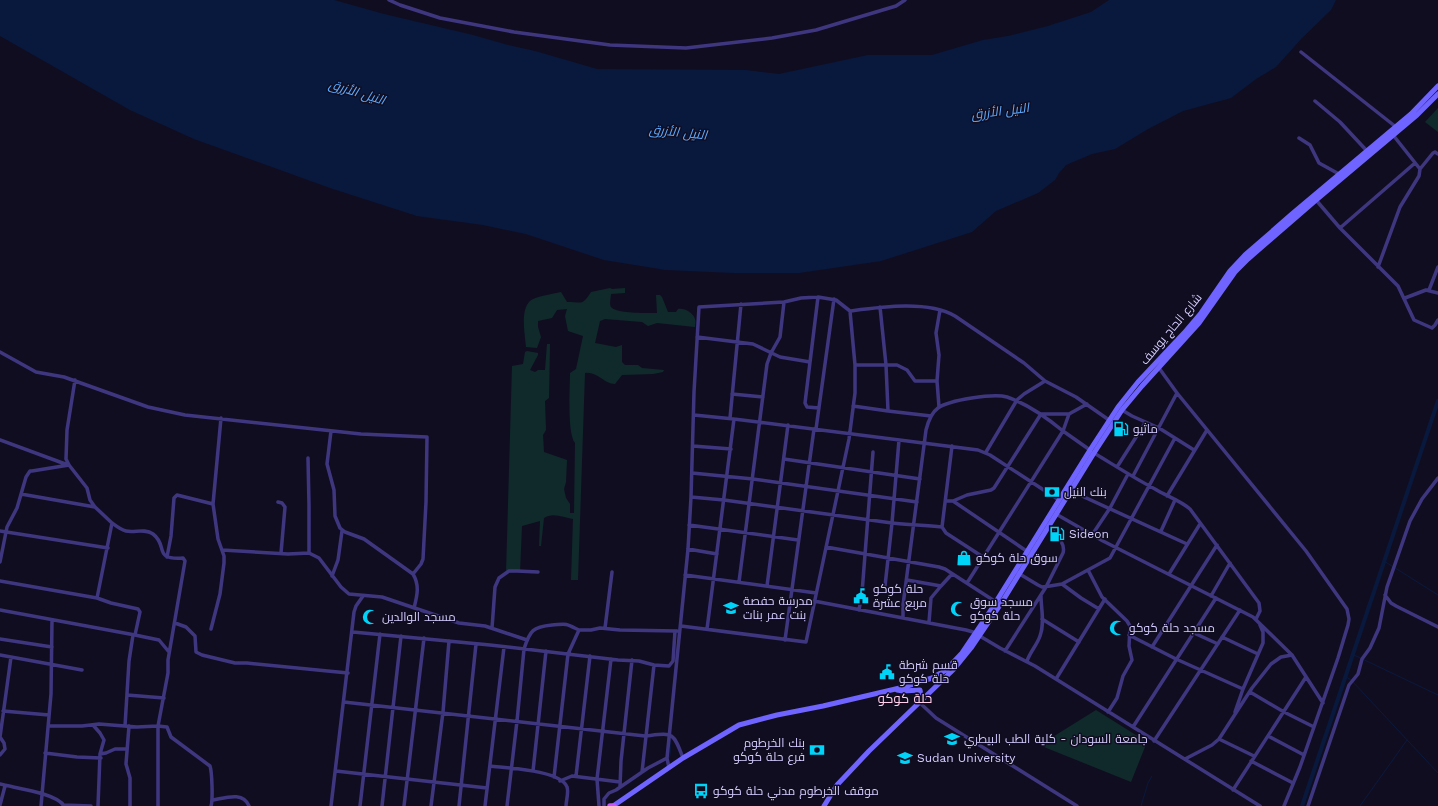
<svg xmlns="http://www.w3.org/2000/svg" width="1438" height="806" viewBox="0 0 1438 806" font-family="'Work Sans',Cairo,sans-serif">
<rect width="100%" height="100%" fill="#110d21"/>
<!-- green -->
<path fill="#102a2b" d="M1438 108V132L1425 122Z
M610 288 612 289 625 288V293L611 294C611 297 609 304 611 307 616 314 649 313 657 313L656 295H660L662 297 668 312H676L678 309C685 308 693 313 695 319 696 322 695 324 695 327L657 323 648 326 642 322 605 319 600 321 595 343 616 347 622 345V362L625 365H638L642 368 664 370 663 372 653 374 622 375 615 384C604 384 597 371 585 373L578 580H571L573 519C564 517 552 512 544 518L541 546H539L540 521 522 526 520 572 506 573 512 366 523 364 525 352 527 351 538 353V355L530 370 535 372 538 370H545L547 344H550L549 398 545 401 546 430 543 435 544 452 567 460 566 482 564 489 566 498 570 504V513H574L575 443C567 433 570 388 570 373L576 369 583 336 568 331 565 316 567 309 557 310 552 318 538 321V327L541 337 537 348 526 347C525 335 520 310 530 301 536 296 553 294 561 292L567 302C583 302 582 306 591 292Z
M1096 710 1147 742 1131 782 1044 747 1042 745 1043 743Z"/>
<!-- water -->
<path fill="#09193e" d="M0 0H334L384 14 473 35 508 45 535 51 597 69 746 70 779 74 868 55H932L983 40 1008 36 1048 26 1091 12 1109 0H1336L1331 10 1302 38 1276 67 1256 79 1231 98 1183 111 1148 129 1115 149 1092 154 1066 165 1059 173 1055 180 1038 193 996 211 972 232 881 261 799 273H734L666 270 604 260 526 234 483 225 417 216 330 188 194 139 130 110 0 36Z"/>
<g fill="none" stroke-linecap="round" stroke-linejoin="round">
<!-- stream -->
<path stroke="#09193e" stroke-width="1" d="M1384 561 1438 595
M1354 655 1438 695
M1346 677 1351 680
M1353 682 1438 773
M669 758 670 755 671 738
M1141 806 1148 783 1152 776
M1360 806 1407 740"/>
<!-- canal -->
<path stroke="#09193e" stroke-width="4" d="M1302 806 1438 401"/>
<!-- street -->
<path stroke="#3e3780" stroke-width="3.5" d="M389 0 400 5 440 18 514 32 610 45 686 48 772 38 816 30 896 6 905 0
M1301 52 1396 127
M1315 101 1340 122 1367 151
M1393 135 1420 169
M1299 138 1310 145 1319 163 1339 174
M1316 200 1340 228 1398 286 1414 320 1432 328 1435 325 1438 320
M1340 228 1415 163
M1378 267 1400 207 1419 176 1420 169 1433 153 1435 152 1438 154
M1429 290 1438 267
M818 297 805 403 807 407 819 408
M1405 298 1426 290 1438 293
M697 337 753 344 780 357 810 362
M0 352 36 372 64 377 148 407 185 415 361 434 427 437 426 502 423 559 421 564 413 574
M855 365H897L907 370 915 381H937
M1159 368 1177 393 1306 551 1347 609 1349 619 1348 625 1338 658 1300 767 1284 806
M75 380 67 430 66 459 69 465 87 488 90 500 95 507 112 523 97 598
M732 394 763 397
M853 406 888 411 886 365 880 307
M939 407 937 381 939 355 936 333 940 310
M1122 410 1132 416 1159 428 1194 450
M888 411 931 416
M694 415 734 419 978 450 990 455 1059 500
M730 418 741 304
M816 429 834 299
M331 431 327 464 334 490 335 516 340 528 345 532 364 539 413 574C420 586 417 596 414 608
M0 440 68 465
M693 446 731 449
M986 452 1017 400 1024 394 1045 381
M1094 453C1114 465 1134 478 1155 489 1166 496 1180 500 1190 509L1259 603 1260 611 1256 619
M308 458 309 505V553
M784 459 920 479
M1117 467 1145 423
M692 473 753 479 917 502
M1133 476 1177 393
M1071 491 1187 544
M21 494 95 507
M1167 496 1207 430
M691 497 724 500 892 523C909 525 925 525 942 527L946 533 983 557
M946 501H953L1028 552
M953 501 967 495 991 490 994 488 1041 414H1069
M278 502 282 503 285 507 281 553
M1056 514 1103 541 1253 617 1292 655 1323 703
M112 523C116 526 121 530 126 531 135 533 144 528 153 534 169 546 152 560 183 558L185 561 168 660V673L158 726V806
M689 525 798 540
M942 527 952 446
M0 531 108 548
M1161 531 1175 500
M1092 535 1110 508 1128 474
M826 547 939 567 945 569 996 602
M688 549 717 554
M222 550 288 554 309 553 319 558 341 587 349 594 382 597 459 623 485 626 527 640
M167 557 171 536 174 498 177 495 213 504
M0 562 7 527 17 508 26 477 30 471H32L69 465
M1088 570 1102 597 1127 621 1130 626 1129 646 1132 660 1123 676 1117 698 1108 712
M1018 573 1038 585 1042 587 1050 586 1062 584 1110 558 1175 438
M1169 574 1200 524
M685 575 816 593
M332 576 338 560 342 531
M907 580 941 586 952 574
M0 581 97 598 111 603 138 609 140 612 135 635 159 640 169 652
M739 582 767 364 771 353 780 337 784 302
M967 583 1063 431 1090 450
M1062 584 1081 598 1099 609
M767 586 788 425
M885 586 892 523 899 440
M1385 595 1391 603 1396 606 1438 627
M1211 596 1230 563
M814 601 966 630 973 632 1000 648 1035 666 1260 806
M0 610 135 635
M859 610 862 593 873 452
M903 618V605L926 430C928 422 931 413 938 408 949 400 994 393 1007 397 1028 404 1046 417 1063 431L1069 414 1087 404
M1042 619 1079 642
M929 622 931 598 941 586
M175 623 186 627 195 636 196 652 202 655 235 663H247L348 673
M681 626 806 642 849 439 855 393V365L850 311
M492 628 495 587 499 578 509 571H517L538 572
M605 628 612 572
M211 629 220 594 224 563V556L218 539 213 504 221 418
M707 629 734 419
M353 632 490 645 618 660 639 661 654 665 669 666 673 661 675 631
M1194 633 1218 644
M1129 635 1176 659 1243 689
M1222 637 1258 654
M0 639 52 647
M785 640 814 429
M1152 647 1217 545
M1005 651 1046 587 1063 553C1066 543 1055 533 1049 526
M0 655 82 670
M1027 661C1030 652 1037 645 1040 636 1045 623 1041 609 1041 596
M1056 679 1105 599
M1250 692 1284 712 1314 727
M127 695 164 698
M344 702 645 736C673 733 673 731 683 758
M919 702 936 718 1077 806
M3 711 49 715
M1235 712 1243 689 1263 643V632L1260 625
M93 725 100 733 104 740 100 754 98 806
M48 726H82L99 724 137 727 158 726 167 727 171 737 210 766C212 772 213 800 211 806
M125 726 129 661 133 635
M129 726 126 764 130 778V806
M1133 727 1216 598
M1268 736 1304 755
M0 737 11 657
M0 737 4 743 5 749 0 755
M1219 739 1254 756
M1154 741 1240 610
M45 753 77 757 101 758
M100 754 106 753 115 749H127
M1185 759 1212 745 1219 739 1252 688 1271 664 1281 657 1292 655
M1251 761 1293 783
M490 766C506 768 561 770 567 787 569 792 566 801 566 806
M669 768 667 758 688 549 691 497 694 392 699 307 784 302 801 298 818 297 836 300 850 311C880 307 928 300 955 316L1024 363 1045 381 1076 397 1109 420
M336 771 487 788
M533 771 546 651
M642 772 654 665
M576 776 590 656
M554 777 568 654 579 630H591L600 628 620 630 677 631
M560 781 572 776 620 782
M0 784C14 788 57 793 64 806
M620 787 621 761 632 660
M1233 790 1306 677
M213 800C225 798 243 791 249 806
M0 805 5 786
M63 805 91 806
M41 806 51 694 52 620
M331 806 354 612 356 606 363 596
M360 806 380 634
M382 806 401 636
M404 806 424 638
M431 806 443 712 449 641
M459 806 476 644
M485 806 504 647
M507 806 517 721 524 649C530 630 533 627 552 625 568 624 564 623 579 630
M599 806 597 779 611 659
M604 806V799L609 793 616 790 648 768 667 758
M1308 806 1349 685 1358 674 1362 659 1370 648 1379 628 1387 587 1410 521 1422 499 1438 478"/>
<!-- secondary -->
<path stroke="#6f64ff" stroke-width="5" d="M897 690 903 691 920 690 921 695 918 701
M613 806 683 758 739 725 777 715 823 706 904 687 932 678 946 670 962 653 989 613 1090 450 1118 407 1138 382 1184 333 1201 313 1230 271 1245 255 1292 214 1411 114 1438 86
M824 806 837 785 869 751 954 669 971 648 1002 602 1094 453 1122 410 1142 386 1199 323 1235 272 1248 259 1316 200 1417 115 1438 94"/>
<!-- primary -->
<path stroke="#c754ff" stroke-width="5.5" d="M610 806H614"/>
</g>
<!-- icons -->
<defs>
<g id="fuel-bare" transform="scale(1.2)"><path d="M-5.5-6h7V0h2V4h1.3V-2.5L3-4.5l.8-.8L6-3V5H2.5V1h-1V6h-7ZM-4.2-4.7v3.2H.2V-4.7Z" fill="#00d3f8" stroke="#110d21" stroke-width="2.5" paint-order="stroke"/></g>
<g id="bank-bare" transform="scale(1.2)"><path d="M-6-4H6V4H-6ZM0-2.3a2.3 2.3 0 1 0 0 4.6a2.3 2.3 0 1 0 0-4.6Z" fill="#00d3f8" stroke="#110d21" stroke-width="2.5" paint-order="stroke"/></g>
<g id="shop-bare" transform="scale(1.2)"><path d="M-5-2.5h2.3a2.7 3.5 0 0 1 5.4 0H5L5.5 6h-11ZM-1.5-2.5h3a1.5 2.3 0 0 0-3 0Z" fill="#00d3f8" stroke="#110d21" stroke-width="2.5" paint-order="stroke"/></g>
<g id="civic-bare" transform="scale(1.2)"><path d="M-.6-6.5H3V-4.5H.6V-3L4-1V1h2V6H-6V1h2V-1L-.6-3ZM-1.2 2.5V6h2.4V2.5Z" fill="#00d3f8" stroke="#110d21" stroke-width="2.5" paint-order="stroke"/></g>
<g id="school-bare" transform="scale(1.2)"><path d="M0-5L7-2L0 1L-7-2ZM-4 1L0 2.5L4 1V4Q0 6-4 4Z" fill="#00d3f8" stroke="#110d21" stroke-width="2.5" paint-order="stroke"/></g>
<g id="mosque-bare" transform="scale(1.2)"><path d="M3.5-4.9A6 6 0 1 0 3.5 4.9A5 5 0 1 1 3.5-4.9Z" fill="#00d3f8" stroke="#110d21" stroke-width="2.5" paint-order="stroke"/></g>
<g id="university-bare" transform="scale(1.2)"><path d="M0-5L7-2L0 1L-7-2ZM-4 1L0 2.5L4 1V4Q0 6-4 4Z" fill="#00d3f8" stroke="#110d21" stroke-width="2.5" paint-order="stroke"/></g>
<g id="bus-bare" transform="scale(1.2)"><path d="M-5-6H5V4H4V6H2V4H-2V6H-4V4H-5ZM-3.5-4V0h7V-4ZM-3.5 1.2v1.5H-2V1.2ZM2 1.2v1.5H3.5V1.2Z" fill="#00d3f8" stroke="#110d21" stroke-width="2.5" paint-order="stroke"/></g>
</defs>
<g fill-rule="evenodd">
<use href="#fuel-bare" x="1121" y="429"/>
<use href="#bank-bare" x="1052" y="492"/>
<use href="#fuel-bare" x="1057" y="534"/>
<use href="#shop-bare" x="964" y="558"/>
<use href="#civic-bare" x="861" y="596"/>
<use href="#school-bare" x="731" y="608"/>
<use href="#mosque-bare" x="958" y="609"/>
<use href="#mosque-bare" x="370" y="617"/>
<use href="#mosque-bare" x="1117" y="628"/>
<use href="#civic-bare" x="887" y="672"/>
<use href="#university-bare" x="952" y="739"/>
<use href="#bank-bare" x="817" y="750"/>
<use href="#university-bare" x="905" y="758"/>
<use href="#bus-bare" x="701" y="791"/>
</g>
<g text-anchor="middle" dominant-baseline="central" stroke-width="3" stroke-linejoin="round" paint-order="stroke">
<!-- street labels -->
<g font-size="12" fill="#d5cdff" stroke="#110d21">
<text transform="translate(1171 329) rotate(-50)">شارع الحاج يوسف</text>
</g>
<!-- poi labels -->
<g font-size="12" fill="#d5cdff" stroke="#110d21" text-anchor="start">
<text x="1133" y="429">ماثيو</text>
<text x="1064" y="492">بنك النيل</text>
<text x="1069" y="534">Sideon</text>
<text x="976" y="558">سوق حلة كوكو</text>
<text x="873" y="589">حلة كوكو<tspan x="873" dy="14">مربع عشرة</tspan></text>
<text x="743" y="601">مدرسة حفصة<tspan x="743" dy="14">بنت عمر بنات</tspan></text>
<text x="970" y="602">مسجد سوق<tspan x="970" dy="14">حلة كوكو</tspan></text>
<text x="382" y="617">مسجد الوالدين</text>
<text x="1129" y="628">مسجد حلة كوكو</text>
<text x="899" y="665">قسم شرطة<tspan x="899" dy="14">حلة كوكو</tspan></text>
<text x="964" y="739">جامعة السودان - كلية الطب البيطري</text>
<text x="805" y="743" text-anchor="end">بنك الخرطوم<tspan x="805" dy="14">فرع حلة كوكو</tspan></text>
<text x="917" y="758">Sudan University</text>
<text x="713" y="791">موقف الخرطوم مدني حلة كوكو</text>
</g>
<!-- water labels -->
<g font-size="13" font-style="italic" fill="#5babff" stroke="#110d21">
<text transform="translate(357 92) rotate(17)">النيل الأزرق</text>
<text transform="translate(1000 111) rotate(-7)">النيل الأزرق</text>
<text transform="translate(678 132) rotate(6)">النيل الأزرق</text>
</g>
<!-- neighbourhood labels -->
<g font-size="13" fill="#ffcfeb" stroke="#110d21">
<text x="905" y="698">حلة كوكو</text>
</g>
</g>
</svg>
